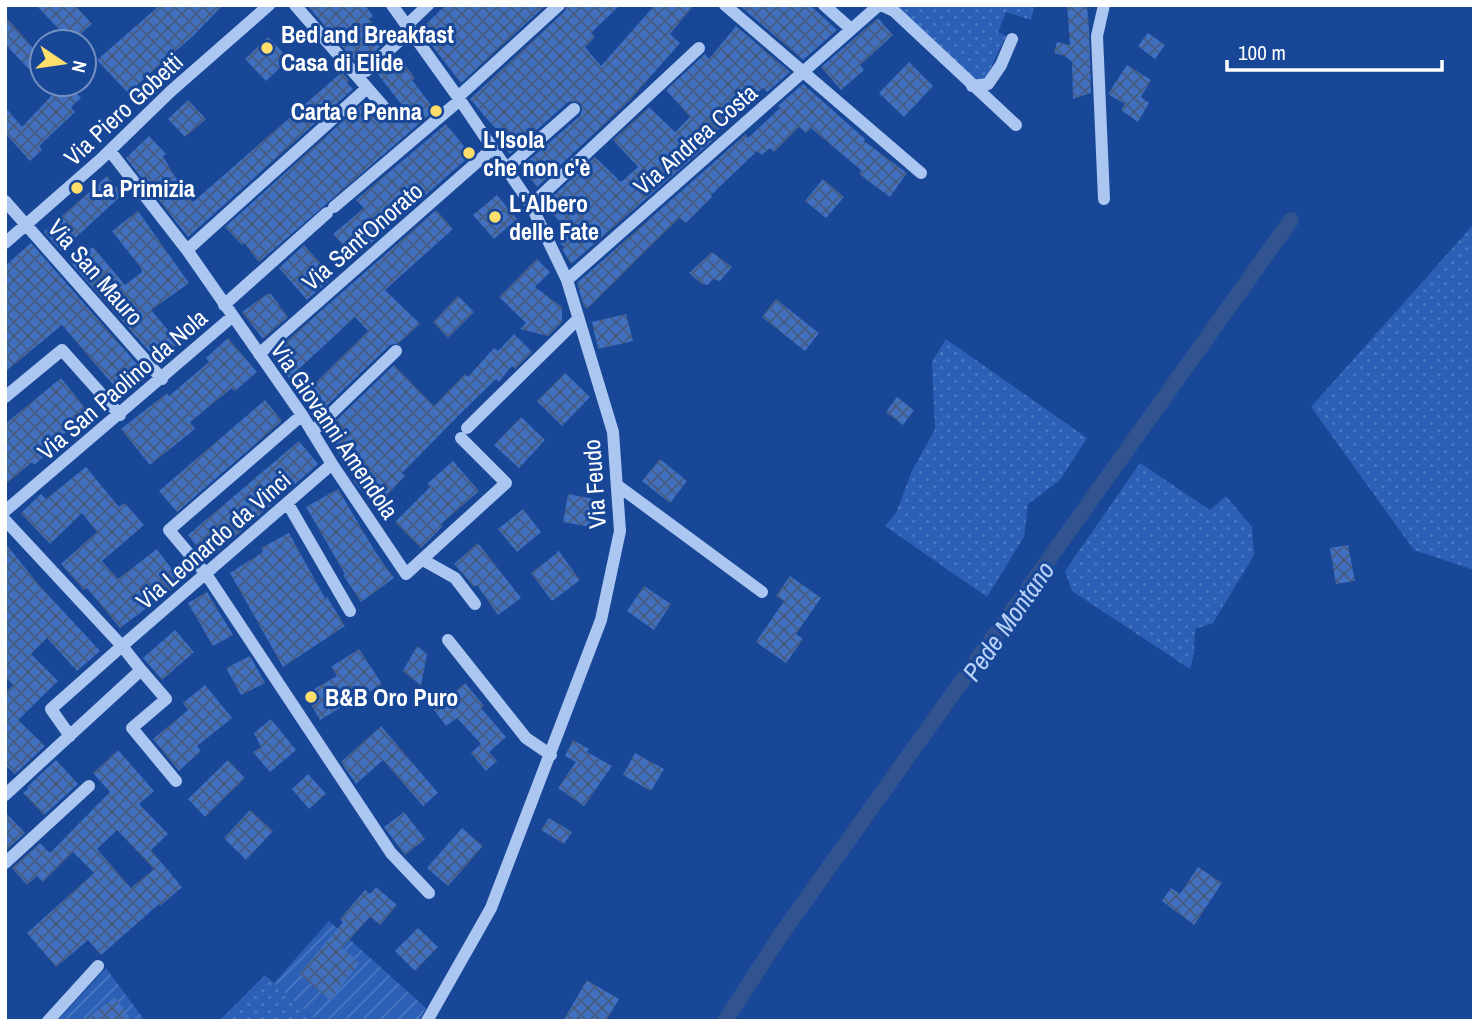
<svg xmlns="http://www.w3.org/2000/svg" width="1479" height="1026" viewBox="0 0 1479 1026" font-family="'Archivo Narrow',sans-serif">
<defs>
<pattern id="grass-dots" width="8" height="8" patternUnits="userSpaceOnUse" patternTransform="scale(1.75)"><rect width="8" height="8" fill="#2b60b6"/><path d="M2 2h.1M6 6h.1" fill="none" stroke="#4b78c1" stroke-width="1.8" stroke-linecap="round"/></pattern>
<pattern id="garden-furrows" width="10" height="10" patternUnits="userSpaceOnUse" patternTransform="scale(1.75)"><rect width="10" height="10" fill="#2b60b6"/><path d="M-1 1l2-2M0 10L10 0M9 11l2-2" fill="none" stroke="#4b78c1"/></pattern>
<pattern id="building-cross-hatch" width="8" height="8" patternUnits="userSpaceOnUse" patternTransform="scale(1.75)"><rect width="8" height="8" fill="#4070bf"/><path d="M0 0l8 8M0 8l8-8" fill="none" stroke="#475c80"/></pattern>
</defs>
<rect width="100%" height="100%" fill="#184798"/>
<!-- grass -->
<path fill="url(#grass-dots)" d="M897 5H1034L1031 20 1006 12 998 32 1006 36 986 78 978 80 961 71Z
M1474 224V570L1414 550 1311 407Z
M946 339 1087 438 1060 480 1028 504 1024 537 987 597 885 526 896 513 912 471 935 429 932 362Z
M1140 463 1210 510 1226 496 1252 527 1254 555 1213 623 1195 629 1194 654 1190 669 1072 591 1065 571Z
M265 975 317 1021H219Z"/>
<!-- garden -->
<path fill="url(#garden-furrows)" d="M329 921 426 1008 419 1021H317L274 983Z
M106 968 145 1021H57Z"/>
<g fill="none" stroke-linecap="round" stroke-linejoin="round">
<!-- canal -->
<path stroke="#31538f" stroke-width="16" d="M725 1021 780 936 1291 220"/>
</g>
<!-- building -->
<path fill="url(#building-cross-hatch)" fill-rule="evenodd" d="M36 5H75L92 24 71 42Z
M160 5H223L194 35 128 93 97 60Z
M307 5H365L373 16 369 19 388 39 359 66Z
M446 5H546L461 83 420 30Z
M568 5H620L591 33 595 37 585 47 601 66 655 5H694L670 34 680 43 629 101 537 187 521 167 580 116 582 111 581 104 576 101 568 102 510 154 497 139 501 135 470 99 565 11Z
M739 5H810L837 30 803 60Z
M1067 5H1087L1089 30 1091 93 1073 99 1072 62 1065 56 1054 53 1057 42 1070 45Z
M5 16 42 58V83L5 44Z
M878 18 893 35 860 65 864 70 841 90 821 67Z
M736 26 790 72 767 92 763 88 710 137 718 136 571 264 562 249 564 247 557 239 568 230 546 207 551 202 549 200 595 157 621 182 638 167 613 140 649 107 675 132 690 117 666 90 705 54 709 59Z
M1148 33 1165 45 1155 59 1138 46Z
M268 37 289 59 266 81 245 59Z
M397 55 415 78 412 80 435 110 259 262 244 243 242 245 225 227 362 104 379 123 401 104 377 73Z
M909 62 933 86 904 117 879 93Z
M1127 65 1151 80 1141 97 1149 103 1138 122 1121 110 1125 104 1108 94Z
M342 72 349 81 347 83 353 89 188 237 126 158 149 136 166 154 163 156 172 172 193 202Z
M43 84H68L81 98 71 107 75 112 39 146 42 150 30 161 5 133V107L22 127 53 94Z
M803 84 865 139 864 141 907 173 890 197 859 174 862 171 811 128 806 133 799 127 774 152 770 148 762 155 757 151 711 195 712 197 686 223 679 218 587 309 584 306 577 283 746 134 748 138 780 108 778 106Z
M188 100 206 119 185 137 168 119Z
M446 124 471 155 354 258 333 234 364 208 356 200Z
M107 176 123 194 61 251 44 232Z
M823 179 844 197 826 218 805 201Z
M497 195 517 219 494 239 473 215Z
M436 210 453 229 385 290 420 324 399 343 390 345 318 414 301 397 368 331 355 317 289 378 272 356 273 353Z
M138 211 189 283 151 310 179 343 158 361 71 263 93 247 125 285 142 272 141 268 112 231Z
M31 243 144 372 120 393 62 325 5 372V266Z
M304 245 333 277 307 300 279 268Z
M712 252 732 267 720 281 713 279 708 285 702 284 689 273Z
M537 259 550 272 535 287 562 307V322L548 336 520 329 526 323 499 297Z
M267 294H271L288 317 263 339 242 312Z
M458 296 474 312 448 338 433 322Z
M776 299 819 333 805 351 762 317Z
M626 314 633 341 598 349 592 322Z
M514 334 532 352 515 369 512 366 499 382 496 379 458 416 402 473 405 476 377 506 359 488 353 480 358 477 323 433 394 365 434 406 465 374 468 377 494 348 498 351Z
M228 338 257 372 235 391 232 388 190 422 195 429 150 465 121 429 167 393 169 396 209 362 206 358Z
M565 373 590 397 562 426 537 401Z
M61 378 90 414 56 440 59 444 34 465 32 462 5 485V424Z
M897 397 914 410 903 425 886 412Z
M265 400 282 421 177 512 159 491Z
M521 417 545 440 519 468 494 445Z
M299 441 318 464 208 560 188 535Z
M660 459 687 481 670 503 642 481Z
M453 461 479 491 441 524 443 526 421 548 395 522 430 487 427 484Z
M86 467 119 507 125 503 144 525 102 561 118 579 157 549 181 582 120 628 87 588 84 590 61 564 97 532 82 513 50 544 21 513 41 494 46 499Z
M338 489 376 553 394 578 361 602 343 575 345 574 306 507Z
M568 494 595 499 590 527 563 522Z
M523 509 541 532 517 552 498 529Z
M289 533 325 598 327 597 345 626 283 667 230 573 263 552 261 548Z
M5 543 39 585 100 651 77 671 47 638 31 654 58 681 18 720 45 746 15 774 5 765V693L13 685 5 677Z
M478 543 521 598 498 615 477 585 474 587 454 564Z
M1348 545 1355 581 1336 584 1330 548Z
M558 550 580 580 552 601 531 573 557 553Z
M790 576 821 598 796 634 803 639 786 663 756 642 784 601 776 596Z
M644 586 671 604 654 630 627 611Z
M207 592 233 635 213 646 188 603Z
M175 630 194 652 162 680 143 658Z
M417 646 427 654 421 686 403 671Z
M359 649 382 684 354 702 353 700 320 720 305 694 337 676 331 667Z
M250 656 265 683 241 695 226 668Z
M465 683 484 706 481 708 506 737 489 752 497 761 486 771 471 753 481 744 457 718 446 726 434 710Z
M205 685 232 718 197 746 201 751 179 771 153 739 188 710 183 703Z
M271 719 296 750 270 772 253 752 261 747 254 733Z
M381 726 438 793 423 806 383 760 356 784 341 762Z
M573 740 589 749 587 752 612 766 584 806 558 788 576 762 565 756Z
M118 750 154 791 139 804 168 834 151 850 182 887 160 906 159 904 101 955 88 940 56 967 27 933 94 873 73 852 43 882 37 876 27 885 12 868 40 843 50 853 110 792 93 773ZM117 830 154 869 131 888 97 849Z
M635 753 664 769 651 791 623 775Z
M56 760 78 784 44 815 23 793 29 788 27 787Z
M228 760 245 778 205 817 188 799Z
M308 774 326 794 309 809 292 789Z
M250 810 273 831 246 860 224 838Z
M5 812 25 833 5 851Z
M404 812 425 839 405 855 384 827Z
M549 818 572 832 564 844 541 830Z
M462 828 483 846 448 886 427 868Z
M1198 867 1222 883 1194 925 1162 901 1171 888 1180 894Z
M376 887 397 905 380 925 370 917 342 948 360 963 330 1000 299 974 343 922 340 919 365 890 370 894Z
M418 928 438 947 415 971 395 951Z
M587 980 619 999 606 1021H563Z
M115 997 132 1021H83Z"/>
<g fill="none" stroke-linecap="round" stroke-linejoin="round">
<!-- minor -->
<path stroke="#abc6f1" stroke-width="12" d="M295 5 383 106
M392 5 460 100 531 205 567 280 613 432 620 531 601 620 491 908 427 1021
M725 5 921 173
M824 5 851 29
M881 5 894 11 1016 125
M1104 5 1097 36 1104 199
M407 25 428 5
M366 71 411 30
M972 86 988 84 1001 65 1012 39
M458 97 559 5
M110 151 187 250 302 415 332 464 406 574 506 483 461 438
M507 168 574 109
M5 201 162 379
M531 205 699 48
M334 207 460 100
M5 243 101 159 171 91 269 5
M187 250 366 89
M567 280 879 5
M224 305 327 213
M259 354 492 149
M5 397 62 350 120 415
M302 415 169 530 206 574 391 853 429 893
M467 428 578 319
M312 432 396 351
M617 485 762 592
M288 504 350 611
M5 511 233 316
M5 520 122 646 332 464
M423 560 455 578 475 604
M448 640 526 738 551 755
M141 670 166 699 132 728 176 781
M5 795 141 670 122 646 51 709 70 736
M5 863 89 786
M48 1021 98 966"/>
</g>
<!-- markers -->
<g fill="#ffde6b" stroke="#184798" stroke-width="2.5">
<circle cx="267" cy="48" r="7"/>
<circle cx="436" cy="111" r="7"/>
<circle cx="469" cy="153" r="7"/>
<circle cx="77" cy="188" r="7"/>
<circle cx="495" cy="217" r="7"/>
<circle cx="311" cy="697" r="7"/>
</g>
<g text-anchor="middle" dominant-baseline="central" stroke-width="6" stroke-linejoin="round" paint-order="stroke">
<!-- poi labels -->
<g font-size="24" font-weight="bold" fill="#fff" stroke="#184798" text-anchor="start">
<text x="281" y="34">Bed and Breakfast<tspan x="281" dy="28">Casa di Elide</tspan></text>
<text x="422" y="111" text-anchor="end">Carta e Penna</text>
<text x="483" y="139">L'Isola<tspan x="483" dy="28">che non c'è</tspan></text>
<text x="91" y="188">La Primizia</text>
<text x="509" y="203">L'Albero<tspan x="509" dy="28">delle Fate</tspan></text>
<text x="325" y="697">B&amp;B Oro Puro</text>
</g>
<!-- street labels -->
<g font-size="24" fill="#fff" stroke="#184798">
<text transform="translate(123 109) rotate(-43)">Via Piero Gobetti</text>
<text transform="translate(695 139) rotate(-41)">Via Andrea Costa</text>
<text transform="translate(362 236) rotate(-41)">Via Sant'Onorato</text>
<text transform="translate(96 272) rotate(49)">Via San Mauro</text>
<text transform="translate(122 384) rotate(-41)">Via San Paolino da Nola</text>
<text transform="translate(335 430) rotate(56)">Via Giovanni Amendola</text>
<text transform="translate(594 484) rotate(-94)">Via Feudo</text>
<text transform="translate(213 540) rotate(-41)">Via Leonardo da Vinci</text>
</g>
<!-- water labels -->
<g font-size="26" font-style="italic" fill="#b8d1f8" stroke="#184798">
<text transform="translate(1008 621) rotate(-55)">Pede Montano</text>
</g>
</g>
<!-- border -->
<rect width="1479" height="1026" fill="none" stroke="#ffffff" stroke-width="14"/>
<!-- north arrow -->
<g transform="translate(63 63) rotate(103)"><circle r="33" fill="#184798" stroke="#7491c1" stroke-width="2"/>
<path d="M0-5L12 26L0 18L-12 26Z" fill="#ffde6b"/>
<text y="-10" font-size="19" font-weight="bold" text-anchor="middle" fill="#ffffff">N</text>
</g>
<!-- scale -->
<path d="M1227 60v10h215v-10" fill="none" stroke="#ffffff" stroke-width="3.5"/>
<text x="1238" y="60" font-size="21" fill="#ffffff" stroke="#184798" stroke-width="5" paint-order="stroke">100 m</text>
</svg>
